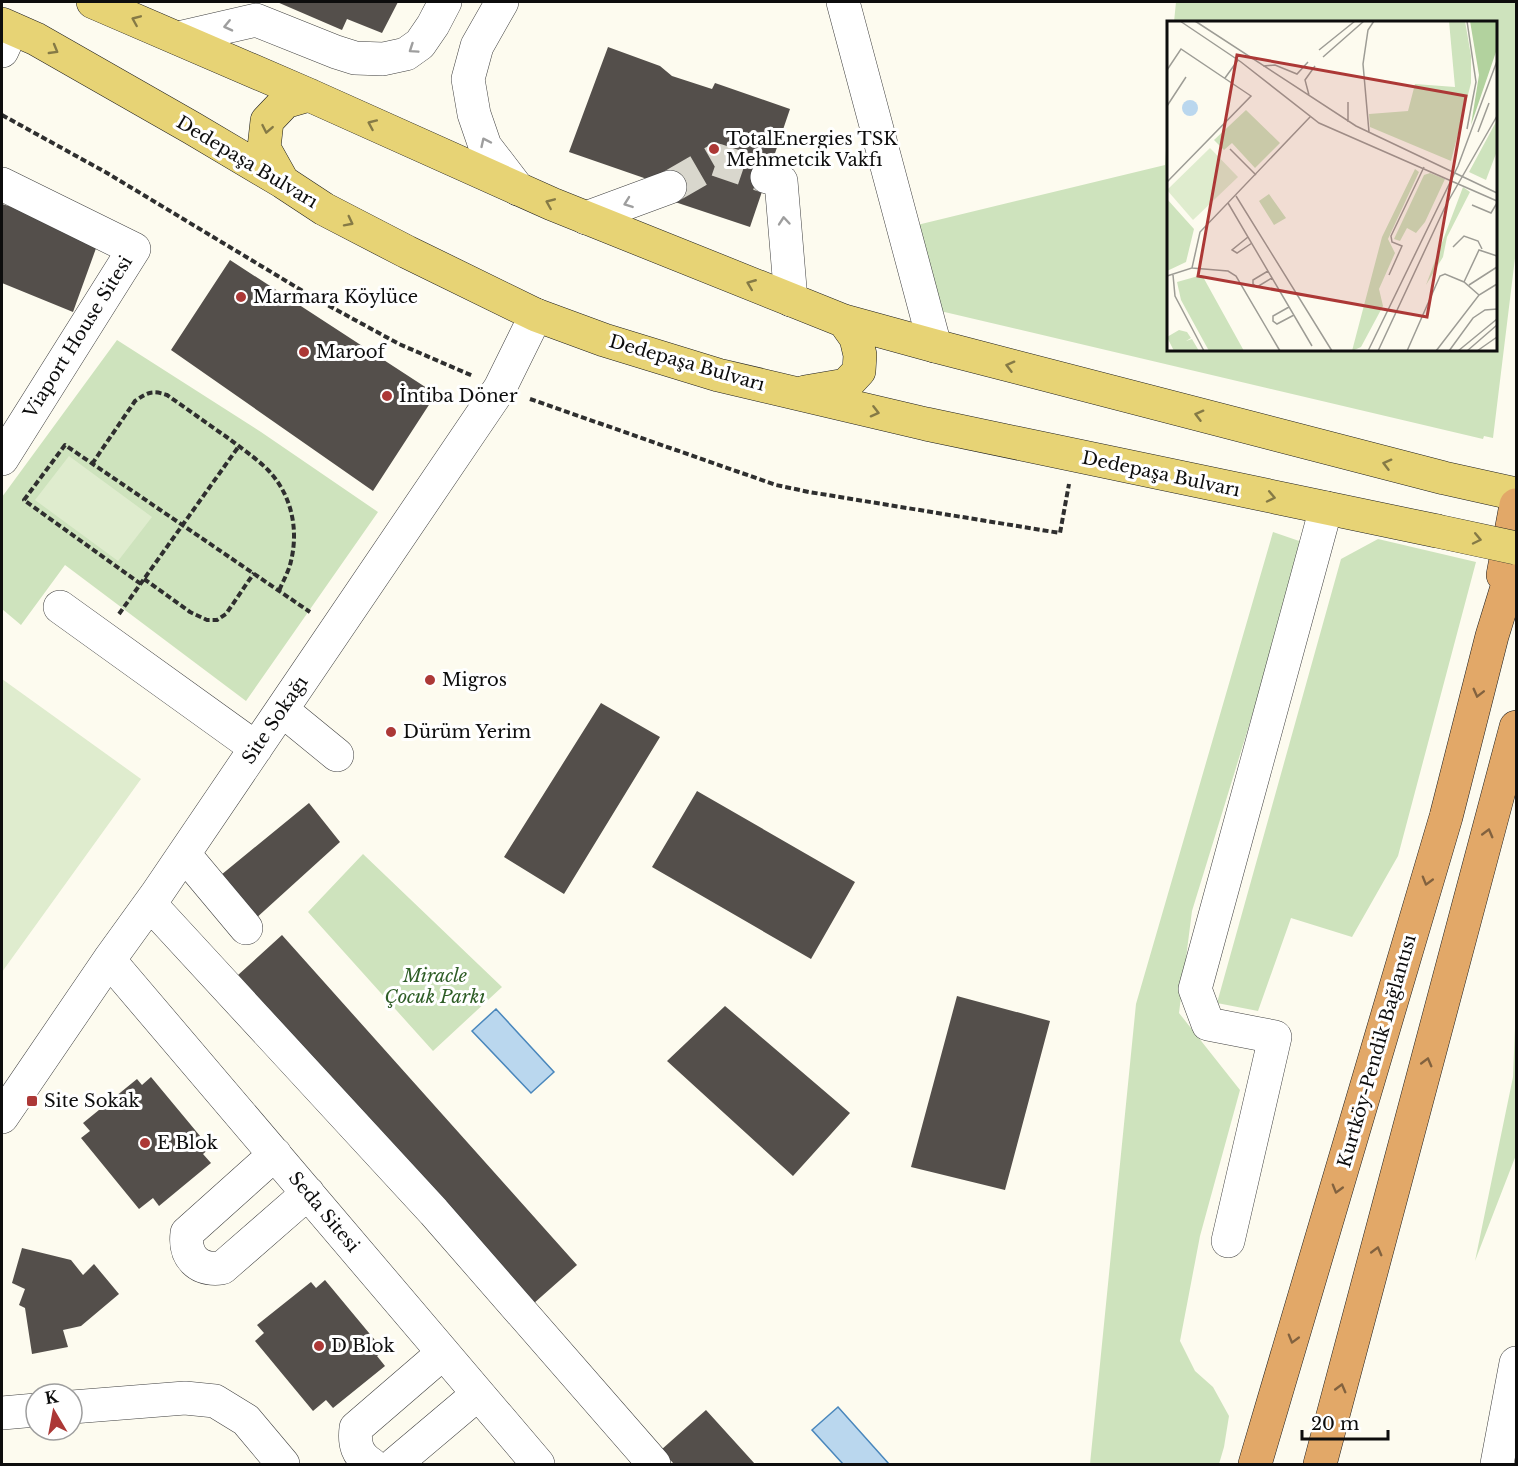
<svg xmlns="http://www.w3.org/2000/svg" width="1518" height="1466" viewBox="0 0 1518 1466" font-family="'Libre Baskerville',serif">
<rect width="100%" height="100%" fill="#fdfbef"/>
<!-- green -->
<path fill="#cee3bd" d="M1176 2H1516V250L1493 438 1484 436 1483 439 936 310 913 226 1165 165 1168 120V350H1496V22H1174Z
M117 340 261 432 378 512 246 701 65 565 21 625 2 609V497Z
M1273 532 1305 543 1192 911 1179 1013 1240 1090 1200 1236 1180 1341 1195 1371 1213 1387 1229 1416 1224 1447 1219 1464H1090L1136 1004Z
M1378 539 1476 562 1398 856 1352 937 1291 918 1258 1011 1217 1003 1341 559Z
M363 854 502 987 433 1051 308 912Z
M1516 1004V1155L1475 1261 1513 1077Z"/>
<!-- pitch -->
<path fill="#dfecce" d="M69 456 152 517 118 561 35 500Z
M2 679 141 779 2 972Z"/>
<!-- water -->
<path fill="#bad7ee" stroke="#4a87bc" stroke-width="1.5" d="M496 1009 554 1072 531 1093 472 1031Z
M838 1407 889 1464H843L812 1430Z"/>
<!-- building -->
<path fill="#544f4b" d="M277 2H398L382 33 347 19 342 30Z
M608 47 660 66 672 76 712 89 715 83 790 109 750 227 666 199 670 187 569 152Z
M2 204 29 212 99 240 73 312 2 283Z
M230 260 436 394 373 491 171 350Z
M601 703 660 737 564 894 504 857Z
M697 791 855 882 811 959 652 867Z
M309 803 340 842 254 920 221 875Z
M282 935 577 1265 533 1304 238 975Z
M957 996 1050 1021 1005 1190 911 1167Z
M725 1006 850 1113 793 1176 667 1061Z
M151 1077 210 1148 203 1154 211 1163 159 1206 153 1198 139 1209 81 1138 90 1131 83 1123 137 1079 142 1085Z
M22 1248 71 1260 83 1275 94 1264 119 1294 81 1326 63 1330 68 1347 32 1354 25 1308 19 1305 25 1289 12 1283Z
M325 1280 384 1351 377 1356 385 1366 333 1408 326 1400 313 1411 255 1341 264 1333 257 1325 311 1282 316 1288Z
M706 1410 755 1464H674L661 1450Z"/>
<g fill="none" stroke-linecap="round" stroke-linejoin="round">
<!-- minor-tunnel -->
<path stroke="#d9d7cd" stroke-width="33" stroke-dasharray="33 16" stroke-linecap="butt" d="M670 187 717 160 767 177"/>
<!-- minor casing -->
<g stroke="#404040" stroke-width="34">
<path id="minor" d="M502 2 477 46 468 79 474 114 485 146 518 189
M843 2 935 346
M178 38 256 20 336 52 355 58 383 59 406 54 420 44 433 25 445 2
M2 51 12 29
M767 177 781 181 791 300
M2 184 134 249 2 459
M586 218 670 187
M60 607 256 748
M282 710 337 755
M184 854 246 928
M150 904 434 1212 654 1464
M109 960 538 1464
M2 1117 109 960 156 895 500 388 536 315
M275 1154 187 1233C184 1257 198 1271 222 1268L308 1193
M1228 1241 1275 1037 1208 1024 1195 989 1326 508
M72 1407 185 1398 215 1401 246 1420 283 1464
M2 1413 36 1410
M371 1464C357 1455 354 1444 356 1428L443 1353
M395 1464 478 1394
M1497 1464 1516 1363"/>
</g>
<!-- major casing -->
<g stroke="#1e1e1e" stroke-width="34">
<path id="major" d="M93 2 309 95 552 204 844 321 935 346 1444 478 1516 494
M2 24 36 39 192 128 283 182 324 209 407 252 536 315 604 340 718 375 926 424 1437 531
M283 182 264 148 267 121 285 102 309 95
M805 392 846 385 859 371 860 355 856 338 844 321"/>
</g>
<!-- highway casing -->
<g stroke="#1e1e1e" stroke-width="34">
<path id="highway" d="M1503 575 1516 505
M1255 1464 1446 817 1492 636 1516 558
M1320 1464 1516 727"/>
</g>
<!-- path -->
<path stroke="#2f2f2f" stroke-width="4" stroke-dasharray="6 3" stroke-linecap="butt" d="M2 115 107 173 311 296 399 344 473 376
M530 399 776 485 809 492 1060 533 1069 484
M92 464 135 401C148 392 152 390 167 395 187 409 208 424 228 438 241 448 256 458 268 470 291 494 299 528 291 561 289 571 283 581 279 591
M144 579 190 612 207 620H217L226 614 254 573
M141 584 24 500 65 445 310 612
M119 614 239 446"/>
<!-- minor -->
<use href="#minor" stroke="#fff" stroke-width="33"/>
<!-- major -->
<use href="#major" stroke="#e7d375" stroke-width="33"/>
<!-- highway -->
<use href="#highway" stroke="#e2a868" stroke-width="33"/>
<!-- major-bridge casing -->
<g stroke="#1e1e1e" stroke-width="34" stroke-linecap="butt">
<path id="major-bridge" d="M1437 531 1516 548"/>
</g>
<!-- major-bridge -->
<use href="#major-bridge" stroke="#e7d375" stroke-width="33"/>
</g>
<!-- one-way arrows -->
<defs><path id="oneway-chevron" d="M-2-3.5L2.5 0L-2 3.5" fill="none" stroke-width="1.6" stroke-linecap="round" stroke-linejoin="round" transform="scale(1.5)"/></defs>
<g stroke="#857a46">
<use href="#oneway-chevron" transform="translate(136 20) rotate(-157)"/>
<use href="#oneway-chevron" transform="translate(54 50) rotate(30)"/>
<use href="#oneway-chevron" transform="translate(372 124) rotate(-156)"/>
<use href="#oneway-chevron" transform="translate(267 129) rotate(101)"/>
<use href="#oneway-chevron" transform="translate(550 203) rotate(-157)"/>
<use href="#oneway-chevron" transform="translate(349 222) rotate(27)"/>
<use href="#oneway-chevron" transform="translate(751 284) rotate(-158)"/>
<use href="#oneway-chevron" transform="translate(1010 366) rotate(-165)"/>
<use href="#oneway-chevron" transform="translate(875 412) rotate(14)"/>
<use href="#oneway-chevron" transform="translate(1199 415) rotate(-165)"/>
<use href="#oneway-chevron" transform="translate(1387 464) rotate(-165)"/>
<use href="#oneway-chevron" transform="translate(1271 497) rotate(12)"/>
<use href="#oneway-chevron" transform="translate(1477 539) rotate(12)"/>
</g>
<g stroke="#9e9e9e">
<use href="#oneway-chevron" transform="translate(228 26) rotate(167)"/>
<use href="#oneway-chevron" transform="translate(413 49) rotate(146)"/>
<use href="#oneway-chevron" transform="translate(485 142) rotate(-115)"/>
<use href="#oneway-chevron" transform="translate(628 203) rotate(160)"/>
<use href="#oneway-chevron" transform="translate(784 221) rotate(-95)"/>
</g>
<g stroke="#82623f">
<use href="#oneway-chevron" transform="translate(1478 693) rotate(104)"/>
<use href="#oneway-chevron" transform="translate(1488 833) rotate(-75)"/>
<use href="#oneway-chevron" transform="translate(1427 881) rotate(106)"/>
<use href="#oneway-chevron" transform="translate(1427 1062) rotate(-75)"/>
<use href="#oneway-chevron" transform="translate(1337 1189) rotate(106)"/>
<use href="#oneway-chevron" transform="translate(1377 1251) rotate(-75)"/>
<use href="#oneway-chevron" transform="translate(1293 1339) rotate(106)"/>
<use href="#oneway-chevron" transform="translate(1341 1388) rotate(-75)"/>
</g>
<!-- markers -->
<g fill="#ac3836" stroke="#fff" stroke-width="2">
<circle cx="714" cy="149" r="6"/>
<circle cx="241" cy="297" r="6"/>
<circle cx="304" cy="352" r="6"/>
<circle cx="387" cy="396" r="6"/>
<circle cx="430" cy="680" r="6"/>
<circle cx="391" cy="732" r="6"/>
<rect x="26" y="1095" width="12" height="12" rx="3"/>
<circle cx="145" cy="1143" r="6"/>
<circle cx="319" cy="1346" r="6"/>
</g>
<g text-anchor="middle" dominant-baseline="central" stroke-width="6" stroke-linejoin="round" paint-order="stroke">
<!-- poi labels -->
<g font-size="18" fill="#0d0d0d" stroke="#fff" text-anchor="start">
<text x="726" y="139">TotalEnergies TSK<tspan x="726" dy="21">Mehmetcik Vakfı</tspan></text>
<text x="253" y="297">Marmara Köylüce</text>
<text x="316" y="352">Maroof</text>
<text x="399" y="396">İntiba Döner</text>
<text x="442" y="680">Migros</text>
<text x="403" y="732">Dürüm Yerim</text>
<text x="44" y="1101">Site Sokak</text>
<text x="157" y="1143">E Blok</text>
<text x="331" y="1346">D Blok</text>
</g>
<!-- street labels -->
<g font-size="18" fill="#0d0d0d" stroke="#fff">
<text transform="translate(247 162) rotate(31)">Dedepaşa Bulvarı</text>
<text transform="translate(78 337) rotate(-58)">Viaport House Sitesi</text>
<text transform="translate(687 363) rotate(16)">Dedepaşa Bulvarı</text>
<text transform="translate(1161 474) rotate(12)">Dedepaşa Bulvarı</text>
<text transform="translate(275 720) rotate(-56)">Site Sokağı</text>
<text transform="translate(1377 1051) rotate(-74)">Kurtköy-Pendik Bağlantısı</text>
<text transform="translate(324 1212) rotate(50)">Seda Sitesi</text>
</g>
<!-- park labels -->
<g font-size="18" font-style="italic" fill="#2e5d26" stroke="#fff">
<text x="435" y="976">Miracle<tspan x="435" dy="21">Çocuk Parkı</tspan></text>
</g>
</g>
<!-- overview -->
<g transform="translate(1167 21)">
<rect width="330" height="330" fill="#fdfbef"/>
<path d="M282 0H298L304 35V62L284 140 203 106 202 93 241 90 248 63 288 66ZM79 89 113 122 88 147 65 122 57 129 47 119ZM330 99V130L319 159 302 151ZM248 148 252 151 221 218 228 232 212 268 216 285 194 326 185 330 215 216ZM263 152 278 158 258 201 249 212 240 207 233 220 227 218 257 154ZM296 166 303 171 280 216 276 236 259 264ZM102 173 119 197 107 204 92 180ZM0 178 27 208 19 241 0 250ZM35 254 77 330H42L14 279 10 261ZM12 309 20 311 24 317 19 320 25 318 32 330H7L0 316Z" fill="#cee3bd"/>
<path d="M303 0H330V28L304 104 312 54Z" fill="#b2d29e"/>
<path d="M43 127 71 156 26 199 0 169Z" fill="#dfecce"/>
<path d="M15 87a8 8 0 1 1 16 0a8 8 0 1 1-16 0Z" fill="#bad7ee"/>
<path fill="none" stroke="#9d9c95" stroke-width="1.5" d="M13 0 74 41 152 102 330 180M28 0 189 105 330 172M152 29 188 0M156 36 197 0M96 45 108 44 130 53 141 41M0 49 14 28 84 75 0 161M58 57 71 39M142 74 138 59 148 45M181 81V101M0 85 19 56M300 108 309 61 300 0M202 111 196 43 201 9 207 0M311 111 322 82M63 128 89 154M69 175 165 330M61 182 145 325M305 184 324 192 330 182M81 216 65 229 70 232 85 222M286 226 297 215 311 220 315 228M25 247 61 250 69 255 113 330M101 250 86 259V263L90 266 105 257M6 254 8 275 37 330M222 254 235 225 225 221 224 215 257 146M0 255 25 247 33 211 143 96M297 261 312 229 330 235M302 264 330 246M122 286 106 295V300L110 303 127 294M201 330 291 145 330 40M211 330 279 184 330 95M240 330 273 255 278 253 297 261 312 274M269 330 312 274 330 263M282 330 306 297 318 289 330 288M291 330 330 298M300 330 330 304M310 330 330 316"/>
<path fill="#ac3836" fill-opacity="0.15" stroke="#ac3836" stroke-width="3" d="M70 34 299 75 260 296 31 255Z"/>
<rect width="330" height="330" fill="none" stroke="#0d0d0d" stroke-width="3"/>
</g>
<!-- border -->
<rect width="1518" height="1466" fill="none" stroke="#0d0d0d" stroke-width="6"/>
<!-- north arrow -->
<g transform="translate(54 1412) rotate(350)"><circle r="28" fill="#ffffff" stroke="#9e9e9e" stroke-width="1.5"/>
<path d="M0-4.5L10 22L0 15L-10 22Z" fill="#ac3836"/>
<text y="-9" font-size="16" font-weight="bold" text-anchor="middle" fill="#0d0d0d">K</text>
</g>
<!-- scale -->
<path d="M1302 1430v9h86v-9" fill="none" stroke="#0d0d0d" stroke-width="3"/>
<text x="1311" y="1430" font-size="18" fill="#0d0d0d" stroke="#ffffff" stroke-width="4.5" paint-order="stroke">20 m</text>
</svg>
